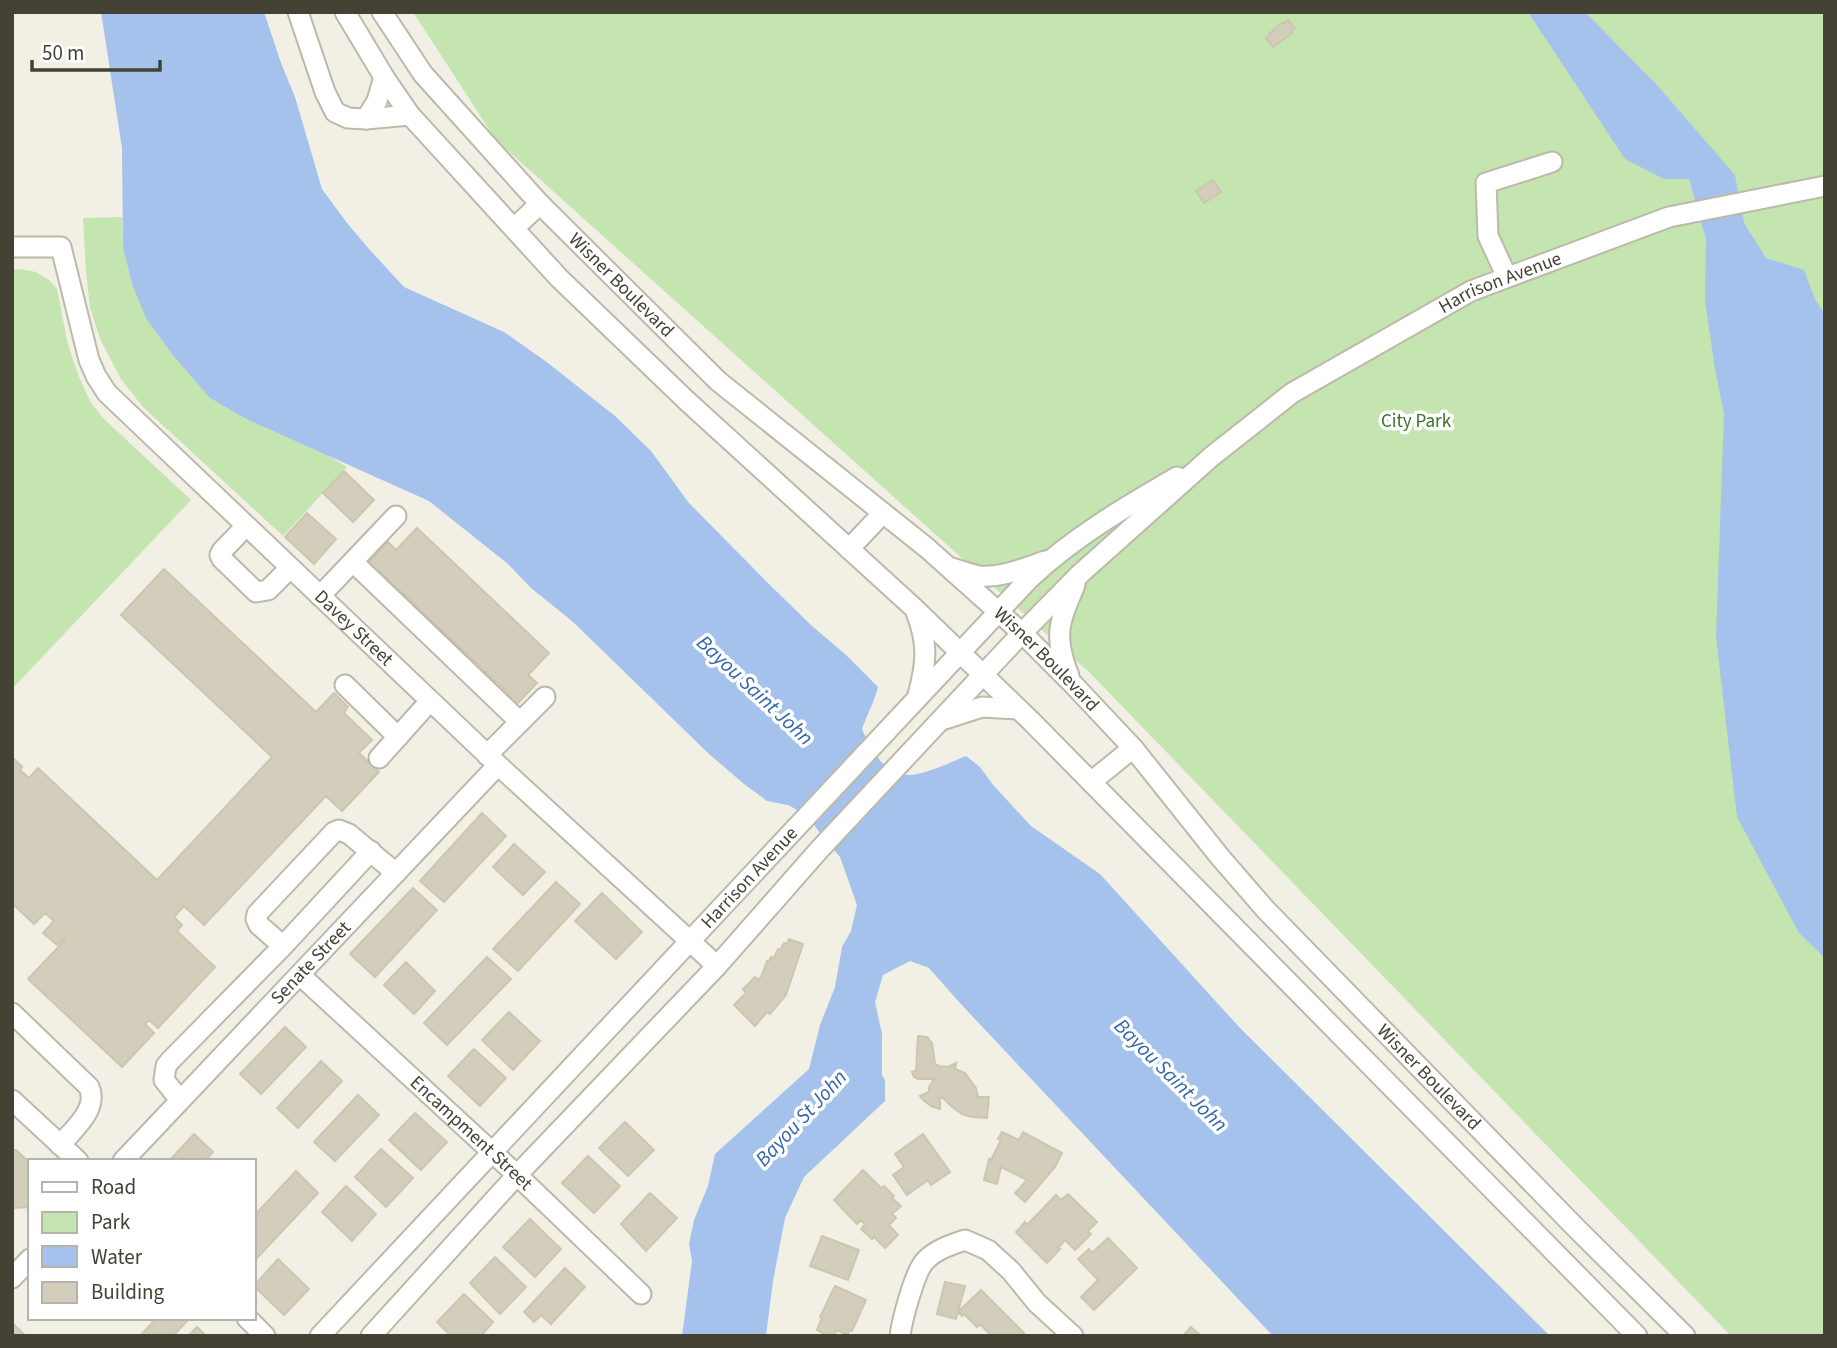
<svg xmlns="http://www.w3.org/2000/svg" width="1837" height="1348" viewBox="0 0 1837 1348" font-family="'Source Sans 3',sans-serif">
<rect width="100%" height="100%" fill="#f2f0e5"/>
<!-- green -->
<path fill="#c4e4b0" d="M413 12H1825V1336H1731L1091 674 496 140Z
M122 217 123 248 132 284 210 398 246 419 327 455 347 467 283 536 143 407 121 379 101 341 90 308 86 271 83 218Z
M19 269 36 272 49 280 57 289 68 345 79 377 91 403 104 419 191 500 12 689V270Z"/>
<!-- water -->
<path fill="#a4c2ec" d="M101 12H264L281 63 295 97 322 189 347 223 369 249 404 287 504 332 548 363 615 416 651 451 689 503 772 587 812 626 845 654 878 687C874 702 867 715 862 729 890 793 913 778 966 756L980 767 994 786 1031 826 1100 874 1240 1028 1550 1336H1273L959 1002 929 968 910 961 883 975 875 1002 882 1034V1075L885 1080V1101L804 1177 785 1218 773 1281 766 1336H682L692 1261 689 1244 694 1220 708 1186 715 1154 809 1069 820 1025 835 987 842 947 851 931 857 905 840 857 819 832 808 816 788 805 767 801 744 784 709 754 572 621 531 588 508 564 429 501 246 419 210 398 172 354 146 318 132 284 123 248 122 148Z
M1528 12H1585L1656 84 1735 175 1744 223 1766 258 1804 270 1815 299 1825 315V958L1799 933 1737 817 1716 637 1724 413 1715 369 1705 301 1706 239 1689 179H1664L1625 159Z"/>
<!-- building -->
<path fill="#d3cdbb" stroke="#cdc6af" stroke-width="2" d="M1288 20 1295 28 1291 31 1292 33 1273 47 1266 38 1270 35 1269 34 1283 22 1284 23Z
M1213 180 1221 192 1204 203 1196 191Z
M344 471 374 500 353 522 323 493Z
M307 513 336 539 314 564 285 537Z
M417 528 549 653 528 675 537 683 515 706 506 698 509 694 378 570 373 574 365 566 388 542 396 550Z
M164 569 316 712 334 693 348 707 344 713 372 740 359 753 379 772 342 811 326 796 204 925 184 906 174 917 182 925 177 931 215 967 158 1028 149 1020 145 1024 154 1033 122 1067 28 979 65 940 64 938 57 945 43 933 54 921 45 913 34 924 12 903V757L22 767 20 770 29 778 38 768 157 880 272 757 121 615Z
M482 813 506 836 444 902 420 881Z
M514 844 545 872 523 895 493 867Z
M556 882 580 904 518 971 493 949Z
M413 888 437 910 375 977 350 954Z
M602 893 642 932 616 959 575 921Z
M789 939 803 944 786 995 770 1014 767 1012 755 1026 734 1005 746 993 743 989 755 977 758 980 761 977 767 961H769L771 957 774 958 778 949 780 950 784 943 787 944Z
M487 957 511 979 447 1045 424 1023Z
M406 962 435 991 414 1014 384 985Z
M509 1012 540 1041 513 1070 482 1040Z
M285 1027 306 1047 261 1094 240 1074Z
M918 1036 927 1037 932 1043 935 1064 939 1066 948 1067 956 1063 955 1069 965 1073 976 1088 978 1097H989L987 1118 972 1117 962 1114 951 1106 942 1097 940 1098V1109L931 1106 923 1100 920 1096 929 1092V1087L934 1079H918L914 1077 912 1072 916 1071Z
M474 1049 506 1078 480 1106 448 1076Z
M321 1061 342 1081 298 1128 277 1108Z
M358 1095 379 1115 335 1161 314 1142Z
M415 1113 447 1142 421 1170 389 1140Z
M625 1122 654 1150 628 1176 599 1148Z
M1002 1132 1019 1140 1023 1132 1062 1153 1055 1167 1025 1202 1015 1193 1027 1180 1001 1167 997 1184 984 1180 989 1159 991 1160 1001 1140 998 1139Z
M194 1134 213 1152 205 1161H169Z
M923 1134 950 1172 931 1185 928 1180 907 1195 893 1175 904 1167 895 1154Z
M381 1149 413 1178 386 1207 355 1177Z
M12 1150H16L30 1163V1207L12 1208Z
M588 1156 620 1186 594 1213 562 1183Z
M863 1170 881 1188 884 1186 894 1196 892 1198 901 1206 892 1214 896 1218 889 1225 898 1235 885 1248 874 1237 872 1239 861 1229 865 1224 861 1220 857 1224 834 1200Z
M296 1171 318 1193 257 1258 254 1255V1216Z
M346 1186 376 1214 352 1241 322 1212Z
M650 1193 677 1218 646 1251 621 1224Z
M1068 1194 1097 1222 1088 1231 1091 1234 1075 1250 1065 1240 1058 1248 1060 1249 1047 1263 1016 1232 1025 1222 1027 1225 1056 1195 1061 1200Z
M530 1219 561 1249 535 1277 503 1247Z
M822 1236 859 1250 848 1280 810 1266Z
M1108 1238 1137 1268 1094 1310 1081 1297 1098 1280 1078 1259 1089 1249 1092 1253Z
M495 1257 526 1287 500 1314 470 1283Z
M278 1259 309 1289 284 1315 254 1286Z
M565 1268 585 1287 551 1324 541 1315 534 1322 524 1312Z
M945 1282 965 1286 956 1319 937 1314Z
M835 1286 866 1300 852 1331 850 1330 847 1335 837 1330 834 1336H828L817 1330 822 1318 820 1317Z
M981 1290 1024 1333 1021 1336H991L980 1324 977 1327 964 1314 962 1316 958 1312Z
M464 1294 493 1322 481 1336H451L437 1322Z
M153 1318H190L173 1336H140L153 1322 151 1320Z
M12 1323 26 1336H12Z
M197 1327 206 1336H188Z
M1191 1327 1201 1336H1183Z"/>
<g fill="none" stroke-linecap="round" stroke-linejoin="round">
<!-- minor casing -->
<g stroke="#bdb9a9" stroke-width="23">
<g id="minor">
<path d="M298 12 325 92 335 112 348 118 366 119 410 115"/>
<path d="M345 12 384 77 410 115 559 278 687 401 914 608 1031 721 1637 1336"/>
<path id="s1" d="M382 12 423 74 540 204 718 381 927 548 1022 633 1071 682 1133 748 1220 857 1265 909 1578 1230 1685 1336"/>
<path d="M366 119 377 101 384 77"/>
<path d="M514 228 540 204"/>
<path id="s2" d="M12 247H61L89 360 96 376 107 393 498 765 717 966"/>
<path d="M1507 277 1488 236 1486 183 1552 162"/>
<path d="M246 526 222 551 220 555 222 559 256 592 268 590 290 568"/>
<path d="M849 549 883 513"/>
<path d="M353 562 520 722"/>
<path d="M952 568C961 571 970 574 979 576 1001 578 1025 568 1045 561"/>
<path d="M320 596 396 516"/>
<path d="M916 612C928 643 927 662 918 695"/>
<path d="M1069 676C1053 635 1059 623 1075 585"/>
<path d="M345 685 398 737"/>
<path d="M945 719 982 707 1018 709"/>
<path d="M487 755 545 697"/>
<path d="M379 758 430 701"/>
<path d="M1091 782 1133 748"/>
<path d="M283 946 259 925 256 919 257 914 334 832 339 830 349 834 396 873"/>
<path id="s3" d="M300 975 517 1175 641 1294"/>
<path d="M12 1013 89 1087C99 1109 73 1130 60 1145"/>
<path d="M12 1100 78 1161"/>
<path d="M180 1100 164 1080 166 1066 170 1061 283 946 371 851"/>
<path id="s4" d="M123 1161 498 765"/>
<path d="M12 1278 30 1259"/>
<path d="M247 1318 265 1336"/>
<path id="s5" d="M320 1336 1030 578C1074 537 1125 507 1177 477"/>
<path id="s6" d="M371 1336 517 1175 717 966 819 850 1022 633 1080 574 1211 457 1292 393 1471 291 1669 217 1825 186"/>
<path d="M900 1336C902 1320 915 1271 925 1261 935 1250 950 1245 965 1240L988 1250 1011 1271 1037 1303 1073 1336"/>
</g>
</g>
<!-- minor -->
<use href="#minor" stroke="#fff" stroke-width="19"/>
</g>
<g text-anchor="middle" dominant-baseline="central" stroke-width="7" stroke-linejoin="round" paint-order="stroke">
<!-- street labels -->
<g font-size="19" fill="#444135" stroke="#fff">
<text stroke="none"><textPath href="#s6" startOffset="1556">Harrison Avenue</textPath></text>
<text stroke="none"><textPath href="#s1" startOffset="364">Wisner Boulevard</textPath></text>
<text stroke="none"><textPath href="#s2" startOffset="544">Davey Street</textPath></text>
<text stroke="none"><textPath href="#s1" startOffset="931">Wisner Boulevard</textPath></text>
<text stroke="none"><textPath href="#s5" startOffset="628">Harrison Avenue</textPath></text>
<text stroke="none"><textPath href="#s4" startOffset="273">Senate Street</textPath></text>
<text stroke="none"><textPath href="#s1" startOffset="1498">Wisner Boulevard</textPath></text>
<text stroke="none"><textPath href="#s3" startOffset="233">Encampment Street</textPath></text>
</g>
<!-- park labels -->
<g font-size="19" fill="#3b722c" stroke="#fff">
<text x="1416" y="421">City Park</text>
</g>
<!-- water labels -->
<g font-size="21" font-style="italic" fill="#3464aa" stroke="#fff">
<text transform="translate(755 690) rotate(43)">Bayou Saint John</text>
<text transform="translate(1171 1075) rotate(45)">Bayou Saint John</text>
<text transform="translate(801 1118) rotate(-47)">Bayou St John</text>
</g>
</g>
<!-- border -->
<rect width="1837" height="1348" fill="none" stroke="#444135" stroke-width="28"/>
<!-- legend -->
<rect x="28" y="1159" width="228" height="161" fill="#ffffff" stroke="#b4b3ae" stroke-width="2"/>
<rect x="42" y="1182" width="35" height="10" fill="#ffffff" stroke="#b4b3ae" stroke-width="2"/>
<text x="91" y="1194" font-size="21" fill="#444135">Road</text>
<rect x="42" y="1212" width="35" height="21" fill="#c4e4b0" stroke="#b4b3ae" stroke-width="2"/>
<text x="91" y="1229" font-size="21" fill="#444135">Park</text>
<rect x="42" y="1246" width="35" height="21" fill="#a4c2ec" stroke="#b4b3ae" stroke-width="2"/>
<text x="91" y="1264" font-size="21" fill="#444135">Water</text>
<rect x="42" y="1282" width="35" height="21" fill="#d3cdbb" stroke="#b4b3ae" stroke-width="2"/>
<text x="91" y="1299" font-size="21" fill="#444135">Building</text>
<!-- scale -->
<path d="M32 60v10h128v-10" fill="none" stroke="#444135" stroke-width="3.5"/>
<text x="42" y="60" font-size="21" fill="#444135" stroke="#ffffff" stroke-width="5" paint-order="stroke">50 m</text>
</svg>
